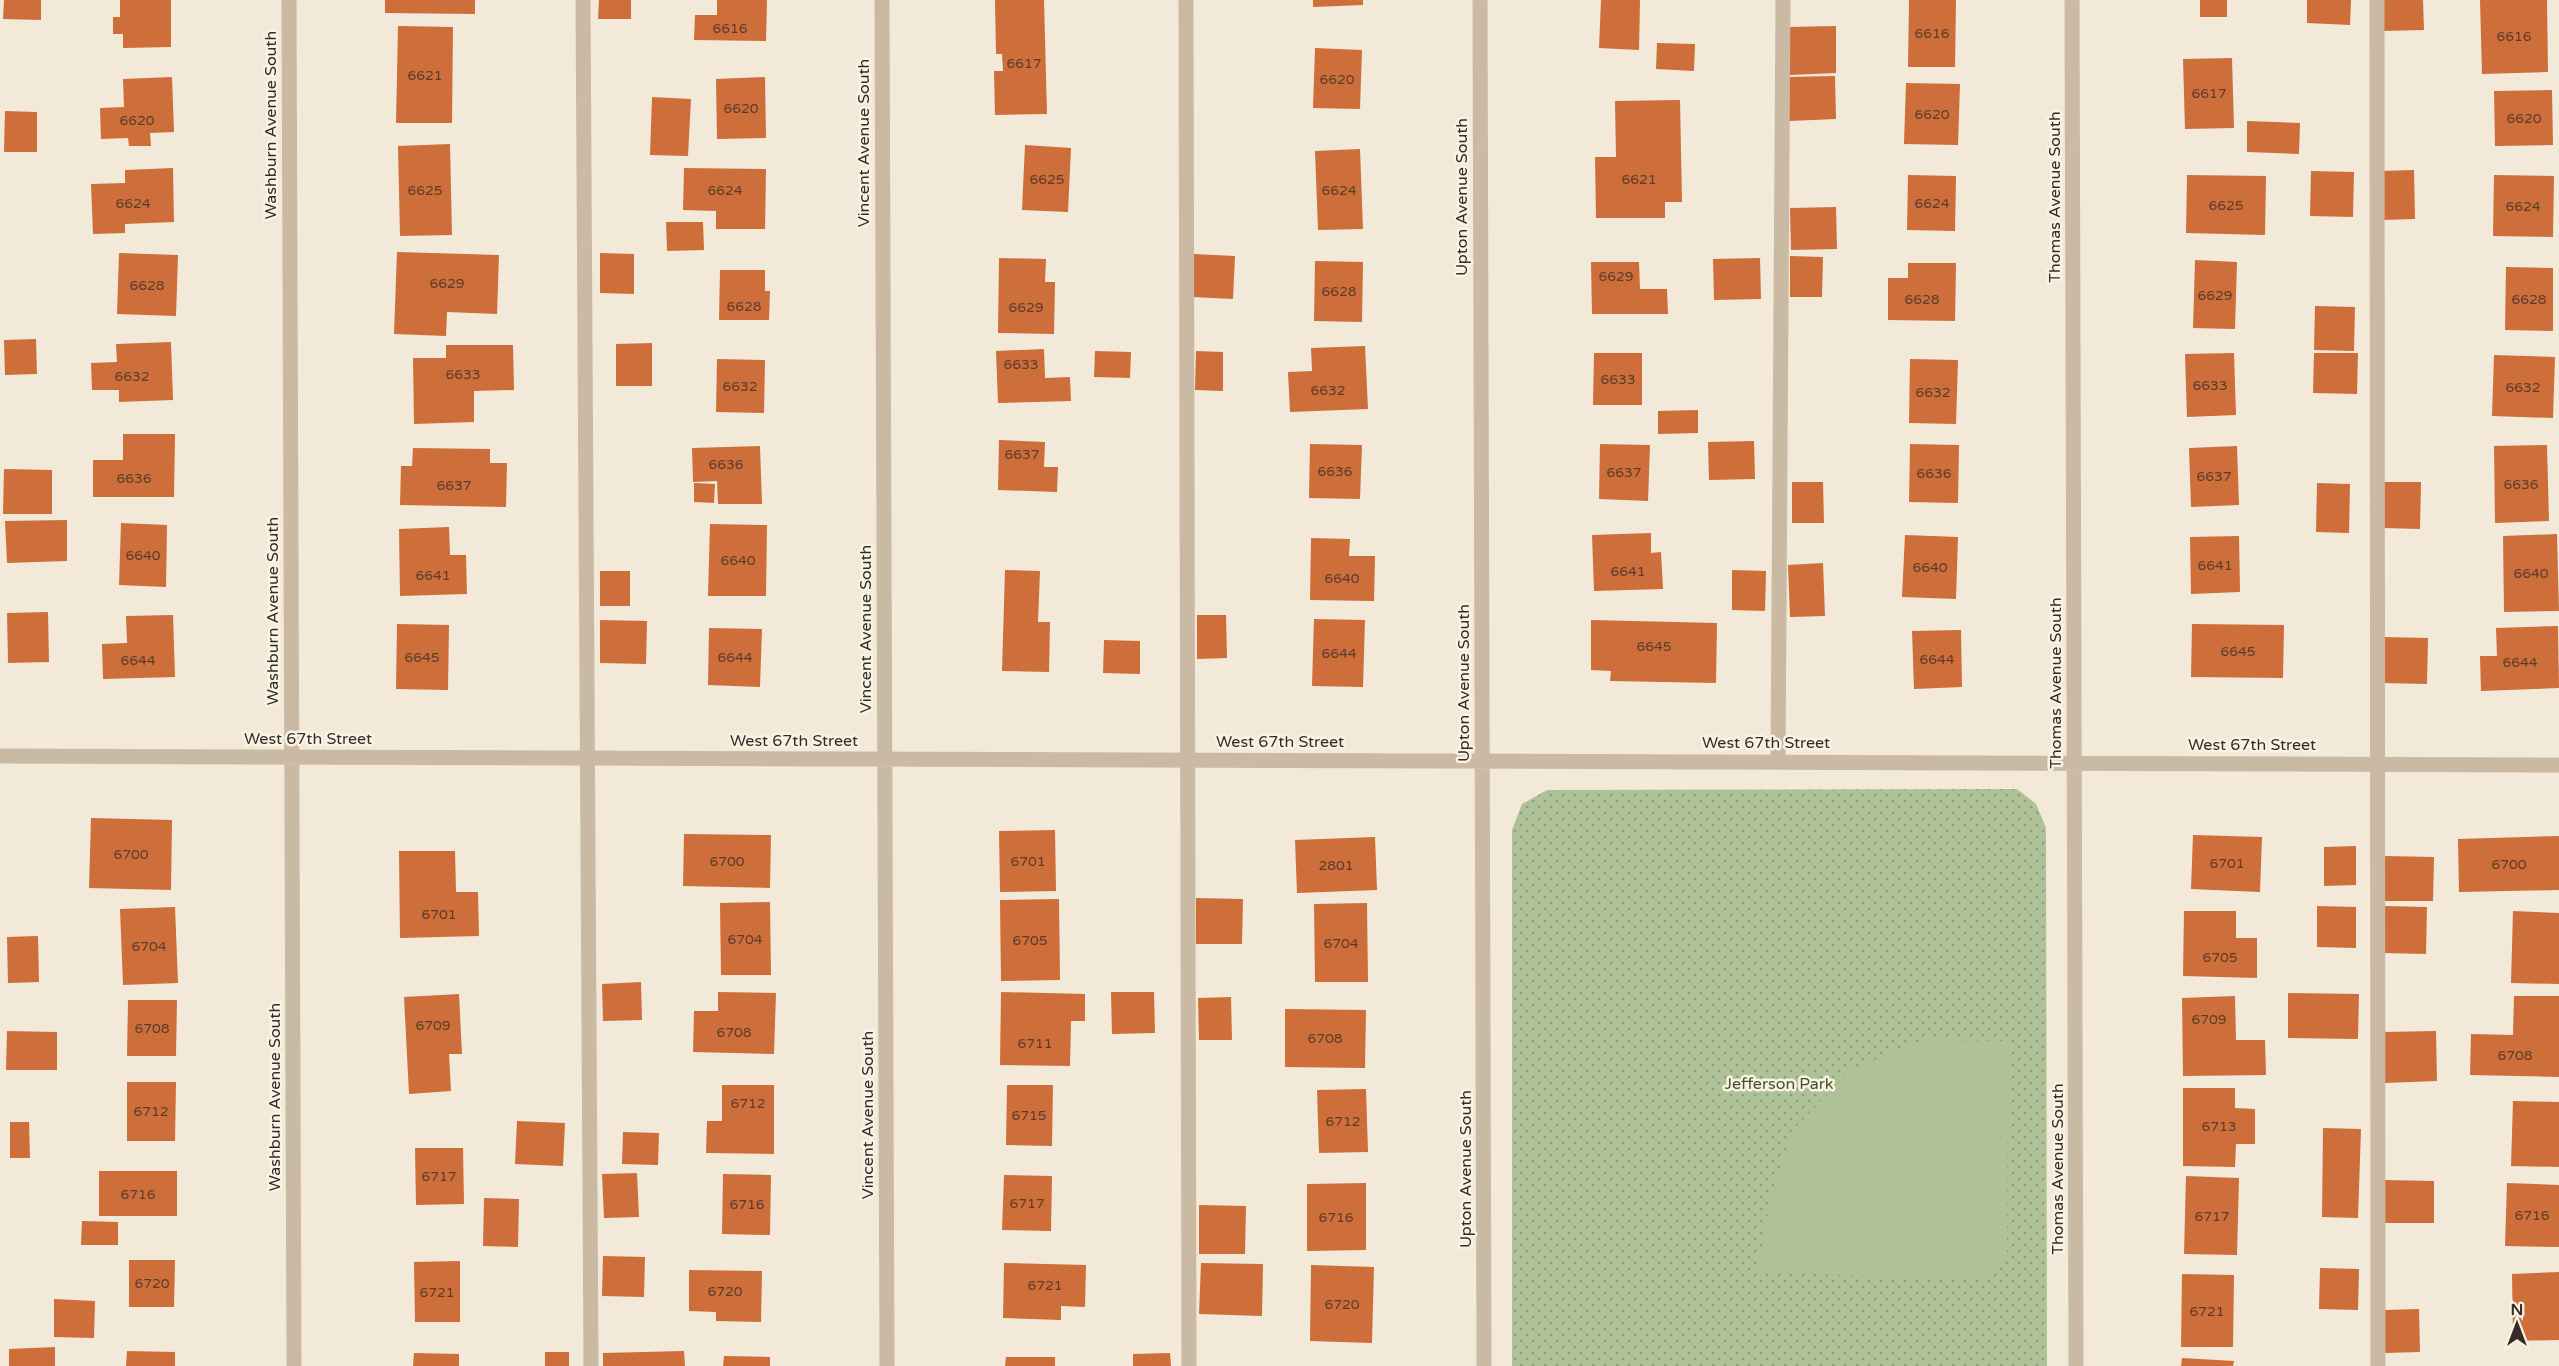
<svg xmlns="http://www.w3.org/2000/svg" width="2559" height="1366" viewBox="0 0 2559 1366" font-family="'Varela Round',sans-serif">
<defs>
<pattern id="grass-dots" width="8" height="8" patternUnits="userSpaceOnUse" patternTransform="scale(1.5)"><rect width="8" height="8" fill="#afc297"/><path d="M2 2h.1M6 6h.1" fill="none" stroke="#8f9e7b" stroke-width="1.8" stroke-linecap="round"/></pattern>
</defs>
<rect width="100%" height="100%" fill="#f2e9d8"/>
<!-- grass -->
<path fill="url(#grass-dots)" d="M2017 789 2036 804 2046 828 2047 1366H1512V830L1522 804 1547 790Z"/>
<!-- garden -->
<path fill="#afc297" d="M1922 1040 2008 1041 2007 1254 1987 1280 1758 1272 1770 1199 1791 1132 1852 1069Z"/>
<!-- building -->
<path fill="#cd6e3b" d="M4 0H41V20L3 19Z
M120 0H171V47L123 48V34H113V17H120Z
M385 0H475V14L385 13Z
M599 0H631V19H598Z
M717 0H767L766 41 694 40 695 15H717Z
M995 0H1044L1047 114 995 115 994 71H1003L1002 54H996Z
M1313 0H1363V5L1313 7Z
M1601 0H1640L1639 50 1599 48Z
M1909 0H1956L1955 67H1908Z
M2200 0H2227V17H2200Z
M2307 0H2351L2350 25 2307 23Z
M2381 0H2423L2424 30 2382 31Z
M2480 0H2547L2548 72 2482 74Z
M398 26 453 27 452 123H396Z
M1836 26V73L1789 75 1788 27Z
M1657 43 1695 44 1694 71 1656 69Z
M1315 48 1362 50 1360 109 1313 108Z
M2232 58 2234 128 2185 129 2183 59Z
M1835 76 1836 119 1789 121 1788 77Z
M172 77 174 132 150 133 151 146H129L128 138 101 139 100 108 124 107 123 79Z
M765 77 766 138 717 139 716 79Z
M1906 83 1960 84 1958 145 1904 144Z
M2552 90 2553 145 2495 146 2494 91Z
M652 97 691 99 688 156 650 155Z
M1680 100 1682 202H1665V218H1596L1595 157H1616L1615 101Z
M5 111 37 112V152H4Z
M2247 121 2300 123 2299 154 2247 152Z
M450 144 452 235 400 236 398 146Z
M1025 145 1071 148 1068 212 1022 210Z
M1360 149 1363 229 1318 230 1315 151Z
M173 168 174 222 125 224V233L93 234 91 184 125 183V170Z
M684 168 766 169 765 229H716V211L683 210Z
M2414 170 2415 219 2381 220 2380 171Z
M2311 171 2354 172 2353 217 2310 216Z
M1908 175 1956 176 1955 231 1907 230Z
M2187 175 2266 176 2265 235 2186 233Z
M2494 175 2554 176 2553 237 2493 236Z
M1836 207 1837 249 1791 250 1790 208Z
M666 222H703L704 250 667 251Z
M397 252 499 255 497 314 447 312 446 336 394 334Z
M119 253 178 255 176 316 117 314Z
M600 253 634 254V294L600 293Z
M1194 254 1235 256 1233 299 1192 297Z
M1790 256 1823 257 1822 297H1790Z
M999 258 1046 259 1045 282H1055L1054 334 998 333Z
M1760 258 1761 299 1714 300 1713 259Z
M2195 260 2237 262 2235 329 2193 328Z
M1315 261 1363 262 1362 322 1314 321Z
M1591 262H1639L1640 289H1667L1668 314H1592Z
M1908 263H1956L1955 321 1888 320V278H1908Z
M2506 267 2553 268V331L2505 330Z
M720 270H765V291H770L769 320H719Z
M2315 306 2355 307 2354 351 2314 350Z
M36 339 37 374 5 375 4 340Z
M171 342 173 400 119 402V390H92L91 363 117 362 116 344Z
M652 343V386H616V344Z
M446 345H513L514 390 474 391V422L414 424 413 358H446Z
M1365 346 1368 409 1290 412 1288 372 1312 371 1311 348Z
M1044 349 1045 378 1070 377 1071 401 998 403 996 351Z
M1095 351 1131 352 1130 378 1094 377Z
M1196 351 1223 352V391L1195 390Z
M1594 353H1642V405H1593Z
M2234 353 2236 415 2187 417 2185 354Z
M2314 353H2358L2357 394 2313 393Z
M2494 355 2555 357 2553 418 2492 416Z
M717 359 765 360 764 413 716 412Z
M1910 359 1958 360 1956 424 1909 423Z
M1698 410V433L1658 434V411Z
M123 434H175L174 497H93V460H123Z
M999 440 1045 442 1044 467H1058L1057 492 998 490Z
M1754 441 1755 479 1709 480 1708 442Z
M1310 444 1362 445 1360 499 1309 498Z
M1600 444 1650 445 1648 501 1599 499Z
M1910 444 1959 445 1958 503 1909 502Z
M2547 445 2549 521 2495 523 2494 446Z
M760 446 762 504H718L717 481 693 482 692 448Z
M2237 446 2239 505 2191 507 2189 448Z
M413 448 490 449V463H507L506 507 400 505 401 466H412Z
M4 469 52 470V514H3Z
M1792 482H1823L1824 523H1792Z
M2384 482H2421L2420 529 2383 528Z
M694 483 715 484 714 503 694 502Z
M2317 483 2350 484 2349 533 2316 532Z
M67 520V561L7 563 5 521Z
M121 523 167 525 166 587 119 585Z
M710 524 767 525 766 596H708Z
M449 527 450 555H466L467 594 400 596 399 529Z
M1651 533V553L1661 552 1663 589 1594 591 1592 535Z
M2557 534 2559 611 2504 612 2503 536Z
M1905 535 1958 537 1956 599 1902 597Z
M2239 536 2240 592 2191 594 2190 537Z
M1311 538 1350 539 1349 556H1375L1374 601 1310 600Z
M1823 563 1825 616 1790 617 1788 565Z
M1005 570 1040 571 1038 622H1050L1049 672 1002 671Z
M1732 570 1766 571 1765 611 1732 610Z
M600 571H630V606H600Z
M48 612 49 662 8 663 7 613Z
M173 615 175 677 103 679 102 644 127 643 126 616Z
M1197 615H1226L1227 658 1197 659Z
M1314 619 1365 620 1363 687 1312 686Z
M600 620 647 621 646 664 600 663Z
M1591 620 1717 623 1716 683 1610 681 1611 671 1591 670Z
M397 624 449 625 448 690 396 689Z
M2192 624 2284 625 2283 678 2191 677Z
M2558 626 2559 688 2481 691 2480 656H2497L2496 628Z
M709 628 762 629 760 687 708 685Z
M1961 630 1962 687 1914 689 1912 631Z
M2383 637 2428 638 2427 684 2382 683Z
M1104 640 1140 641V674L1103 673Z
M91 818 172 820 171 890 89 888Z
M1055 830 1056 891 1000 892 999 831Z
M684 834 771 835 770 888 683 886Z
M2193 835 2262 837 2260 892 2191 889Z
M2559 836V890L2459 892 2458 839Z
M1375 837 1377 890 1297 893 1295 840Z
M2356 846V885L2324 886V847Z
M399 851H455L456 892H478L479 936 400 938Z
M2385 856 2434 857 2433 901H2385Z
M1196 898 1243 899 1242 944H1196Z
M1059 899 1060 980 1001 981 1000 900Z
M770 902 771 975H721L720 903Z
M1367 903 1368 982H1315L1314 904Z
M2317 906 2356 907V948L2317 947Z
M2384 906 2427 907 2426 954 2383 953Z
M175 907 178 983 123 985 120 909Z
M2184 911H2236V938H2257V978L2183 976Z
M2513 911 2559 913V984L2511 983Z
M38 936 39 982 8 983 7 937Z
M641 982 642 1020 603 1021 602 984Z
M718 992 776 993 774 1054 693 1052 694 1011H718Z
M1001 992 1085 994V1021H1071L1070 1066 1000 1065Z
M1111 992H1154L1155 1033 1112 1034Z
M2288 993 2359 994 2358 1039 2288 1038Z
M459 994 462 1054H449L451 1091 409 1094 404 997Z
M2235 996 2236 1040H2265L2266 1075 2183 1076 2182 998Z
M2514 996H2559V1077L2470 1075 2471 1034 2513 1035Z
M1231 997 1232 1040H1199L1198 998Z
M128 1000H177L176 1056H127Z
M1285 1009 1366 1010 1365 1068 1285 1067Z
M7 1031 57 1032V1070H6Z
M2436 1031 2437 1081 2385 1083 2384 1032Z
M127 1082H176L175 1141H127Z
M722 1085H774V1154L706 1153 707 1121H722Z
M1007 1085H1053L1052 1146 1006 1145Z
M2183 1088H2235V1108L2255 1109V1144H2236L2235 1167 2183 1166Z
M1366 1089 1368 1152 1319 1153 1317 1090Z
M2513 1101 2559 1102V1167L2511 1166Z
M517 1121 565 1123 563 1166 515 1164Z
M10 1122H29L30 1158H10Z
M2323 1128 2361 1129 2358 1218 2322 1217Z
M623 1132 659 1133 658 1165 622 1164Z
M415 1148H463L464 1204 416 1205Z
M99 1171H177V1216H99Z
M637 1173 639 1217 604 1218 602 1174Z
M723 1174 771 1175 770 1235 722 1234Z
M1004 1175 1052 1176 1051 1231 1002 1230Z
M2186 1176 2239 1178 2237 1255 2184 1254Z
M2385 1180 2434 1181V1223H2385Z
M1366 1183V1250L1307 1251V1184Z
M2507 1183 2559 1185V1247L2505 1246Z
M484 1198 519 1199 518 1247 483 1246Z
M1199 1205 1246 1206 1245 1254H1199Z
M82 1221 118 1222V1245H81Z
M603 1256 645 1257 644 1297 602 1296Z
M129 1260H175L174 1307H129Z
M460 1261V1322H415L414 1262Z
M1004 1263 1086 1265 1085 1307 1061 1306V1320L1003 1318Z
M1201 1263 1263 1264 1262 1316 1199 1314Z
M1311 1265 1374 1267 1372 1343 1310 1341Z
M2320 1268 2359 1269 2358 1310 2319 1309Z
M689 1270 762 1271 761 1322 716 1321V1312L689 1311Z
M2559 1272V1340L2513 1341 2512 1274Z
M2182 1274 2234 1275 2233 1347H2181Z
M54 1299 95 1301 94 1338 54 1337Z
M2419 1309 2420 1352 2385 1353V1310Z
M55 1347V1366H9V1349Z
M127 1351 175 1352V1366H126Z
M684 1351 685 1366H603V1353Z
M545 1352H569V1366H545Z
M414 1353 459 1354V1366H413Z
M1170 1353 1171 1366H1133V1354Z
M724 1356 770 1357V1366H723Z
M1006 1357H1055V1366H1005Z
M2182 1358 2234 1361 2233 1366H2181Z"/>
<g fill="none" stroke-linecap="round" stroke-linejoin="round">
<!-- service -->
<path stroke="#cbbaa3" stroke-width="15" d="M583 0 591 1366
M1186 0 1189 1366
M2377 0 2378 1366
M1778 761 1783 0"/>
<!-- minor -->
<path stroke="#cbbaa3" stroke-width="15" d="M289 0 294 1366
M882 0 887 1366
M1480 0 1484 1366
M2072 0 2076 1366
M0 756 2559 765"/>
</g>
<g text-anchor="middle" dominant-baseline="central" stroke-width="5" stroke-linejoin="round" paint-order="stroke">
<!-- number labels -->
<g font-size="14" fill="#5b3c2b">
<text x="730" y="28">6616</text>
<text x="1932" y="33">6616</text>
<text x="2514" y="36">6616</text>
<text x="1024" y="63">6617</text>
<text x="425" y="75">6621</text>
<text x="1337" y="79">6620</text>
<text x="2209" y="93">6617</text>
<text x="741" y="108">6620</text>
<text x="1932" y="114">6620</text>
<text x="2524" y="118">6620</text>
<text x="137" y="120">6620</text>
<text x="1047" y="179">6625</text>
<text x="1639" y="179">6621</text>
<text x="425" y="190">6625</text>
<text x="725" y="190">6624</text>
<text x="1339" y="190">6624</text>
<text x="133" y="203">6624</text>
<text x="1932" y="203">6624</text>
<text x="2226" y="205">6625</text>
<text x="2523" y="206">6624</text>
<text x="1616" y="276">6629</text>
<text x="447" y="283">6629</text>
<text x="147" y="285">6628</text>
<text x="1339" y="291">6628</text>
<text x="2215" y="295">6629</text>
<text x="1922" y="299">6628</text>
<text x="2529" y="299">6628</text>
<text x="744" y="306">6628</text>
<text x="1026" y="307">6629</text>
<text x="1021" y="364">6633</text>
<text x="463" y="374">6633</text>
<text x="132" y="376">6632</text>
<text x="1618" y="379">6633</text>
<text x="2210" y="385">6633</text>
<text x="740" y="386">6632</text>
<text x="2523" y="387">6632</text>
<text x="1328" y="390">6632</text>
<text x="1933" y="392">6632</text>
<text x="1022" y="454">6637</text>
<text x="726" y="464">6636</text>
<text x="1335" y="471">6636</text>
<text x="1624" y="472">6637</text>
<text x="1934" y="473">6636</text>
<text x="2214" y="476">6637</text>
<text x="134" y="478">6636</text>
<text x="2521" y="484">6636</text>
<text x="454" y="485">6637</text>
<text x="143" y="555">6640</text>
<text x="738" y="560">6640</text>
<text x="2215" y="565">6641</text>
<text x="1930" y="567">6640</text>
<text x="1628" y="571">6641</text>
<text x="2531" y="573">6640</text>
<text x="433" y="575">6641</text>
<text x="1342" y="578">6640</text>
<text x="1654" y="646">6645</text>
<text x="2238" y="651">6645</text>
<text x="1339" y="653">6644</text>
<text x="422" y="657">6645</text>
<text x="735" y="657">6644</text>
<text x="1937" y="659">6644</text>
<text x="138" y="660">6644</text>
<text x="2520" y="662">6644</text>
<text x="131" y="854">6700</text>
<text x="727" y="861">6700</text>
<text x="1028" y="861">6701</text>
<text x="2227" y="863">6701</text>
<text x="2509" y="864">6700</text>
<text x="1336" y="865">2801</text>
<text x="439" y="914">6701</text>
<text x="745" y="939">6704</text>
<text x="1030" y="940">6705</text>
<text x="1341" y="943">6704</text>
<text x="149" y="946">6704</text>
<text x="2220" y="957">6705</text>
<text x="2209" y="1019">6709</text>
<text x="433" y="1025">6709</text>
<text x="152" y="1028">6708</text>
<text x="734" y="1032">6708</text>
<text x="1325" y="1038">6708</text>
<text x="1035" y="1043">6711</text>
<text x="2515" y="1055">6708</text>
<text x="748" y="1103">6712</text>
<text x="151" y="1111">6712</text>
<text x="1029" y="1115">6715</text>
<text x="1343" y="1121">6712</text>
<text x="2219" y="1126">6713</text>
<text x="439" y="1176">6717</text>
<text x="138" y="1194">6716</text>
<text x="1027" y="1203">6717</text>
<text x="747" y="1204">6716</text>
<text x="2532" y="1215">6716</text>
<text x="2212" y="1216">6717</text>
<text x="1336" y="1217">6716</text>
<text x="152" y="1283">6720</text>
<text x="1045" y="1285">6721</text>
<text x="725" y="1291">6720</text>
<text x="437" y="1292">6721</text>
<text x="1342" y="1304">6720</text>
<text x="2207" y="1311">6721</text>
</g>
<!-- street labels -->
<g font-size="16" fill="#352c26" stroke="#faf2e4">
<text transform="translate(271 125) rotate(-90)">Washburn Avenue South</text>
<text transform="translate(864 143) rotate(-90)">Vincent Avenue South</text>
<text transform="translate(1462 197) rotate(-90)">Upton Avenue South</text>
<text transform="translate(2055 197) rotate(-90)">Thomas Avenue South</text>
<text transform="translate(273 611) rotate(-90)">Washburn Avenue South</text>
<text transform="translate(866 629) rotate(-90)">Vincent Avenue South</text>
<text transform="translate(1464 683) rotate(-90)">Upton Avenue South</text>
<text transform="translate(2056 683) rotate(-90)">Thomas Avenue South</text>
<text x="308" y="739">West 67th Street</text>
<text x="794" y="741">West 67th Street</text>
<text x="1280" y="742">West 67th Street</text>
<text x="1766" y="743">West 67th Street</text>
<text x="2252" y="745">West 67th Street</text>
<text transform="translate(275 1097) rotate(-90)">Washburn Avenue South</text>
<text transform="translate(868 1115) rotate(-90)">Vincent Avenue South</text>
<text transform="translate(1466 1169) rotate(-90)">Upton Avenue South</text>
<text transform="translate(2058 1169) rotate(-90)">Thomas Avenue South</text>
</g>
<!-- park labels -->
<g font-size="16" fill="#405528" stroke="#faf2e4">
<text x="1779" y="1084">Jefferson Park</text>
</g>
</g>
<!-- north arrow -->
<g transform="translate(2517 1324)" stroke="#faf2e4" stroke-width="4.5" paint-order="stroke">
<path d="M0-4.5L10 22L0 15L-10 22Z" fill="#352c26"/>
<text y="-9" font-size="16" font-weight="bold" text-anchor="middle" fill="#352c26">N</text>
</g>
</svg>
